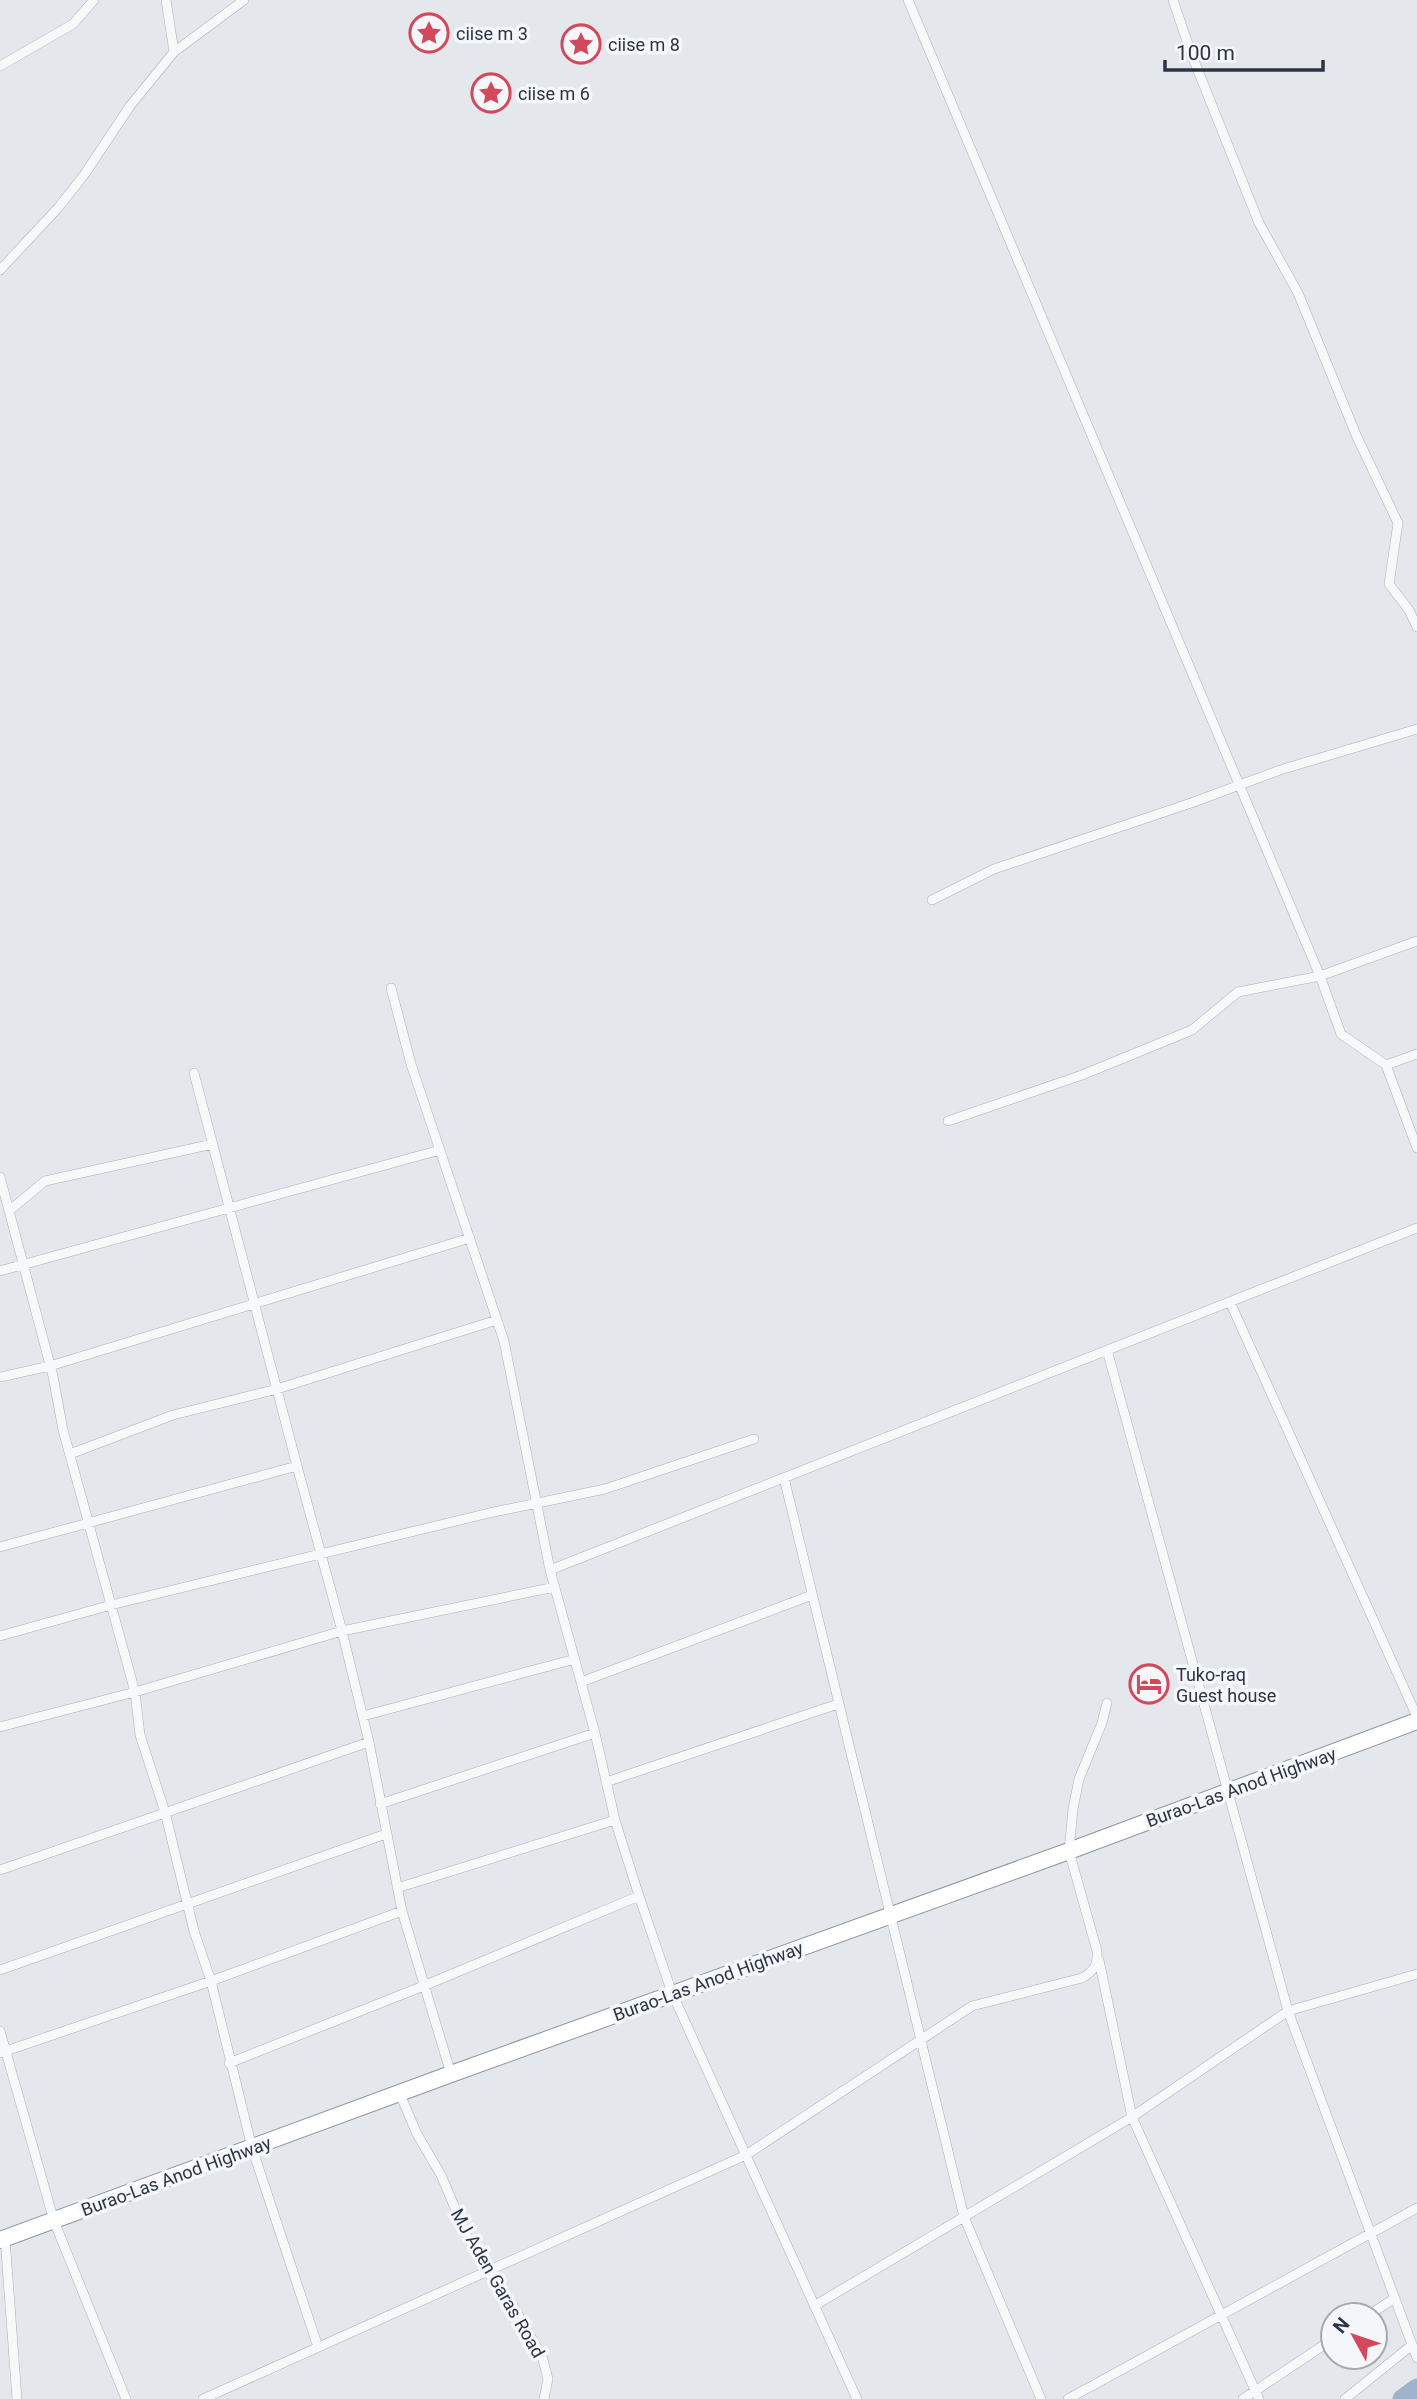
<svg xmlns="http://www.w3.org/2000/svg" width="1417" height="2399" viewBox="0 0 1417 2399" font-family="Roboto,sans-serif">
<rect width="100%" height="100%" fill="#e4e7ec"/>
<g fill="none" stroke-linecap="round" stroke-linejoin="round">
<!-- river -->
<path stroke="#9fb4cc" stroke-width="19" d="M1402 2399 1417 2388"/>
<!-- minor casing -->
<g stroke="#a9aeb7" stroke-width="10">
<path id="minor" d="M166 0 174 52
M908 0 1320 976 1238 992 1192 1030 1082 1075 948 1121
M1173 0 1191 53 1259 223 1298 293 1357 437 1398 523 1389 584 1409 610 1417 627
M0 66 73 24 94 0
M0 270 58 208 84 175 130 106 174 52 244 0
M932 900 994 869 1191 803 1280 770 1417 729
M1417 941 1320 976 1341 1034 1386 1065 1417 1148
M391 988 411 1064 504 1341 550 1570 595 1733 615 1820 639 1896 672 1993 857 2399
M1386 1065 1417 1054
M0 1177 53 1376 63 1430 135 1692 140 1735 165 1812 194 1931 211 1981 252 2148 318 2347
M9 1211 45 1181 213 1144
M0 1271 440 1150
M1230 1302 1417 1717
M1107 1350 1288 2011 1417 2358
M0 1377 50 1366 470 1238
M70 1454 173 1415 277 1389 497 1320
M297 1466 342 1631 369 1742 402 1911 451 2074
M784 1478 964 2217 1041 2399
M0 1547 297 1466 194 1073
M550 1570 1417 1228
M0 1636 111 1605 489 1513 605 1489 754 1439
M581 1682 812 1595
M363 1716 575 1659
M0 1727 135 1692 342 1631 555 1587
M606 1782 838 1704
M380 1804 595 1733
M0 1870 369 1742
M397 1888 615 1820
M1099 1960 1132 2117 1259 2399
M0 1970 386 1834
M0 2031 54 2221 126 2399
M0 2053 211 1981 402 1911
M229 2063 426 1985 639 1896
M400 2094 417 2134 441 2175 466 2234 487 2271 512 2304 542 2356 548 2379 544 2399
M5 2238 17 2399
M814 2306 1132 2117 1288 2011 1417 1974
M1369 2315 1395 2298
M203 2399 746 2155 972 2006 1082 1978C1094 1971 1098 1965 1097 1951L1069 1851 1073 1809 1079 1779 1102 1723 1107 1703
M1068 2399 1417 2208
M1243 2399 1333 2339
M1345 2399 1412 2345"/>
</g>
<!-- trunk casing -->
<g stroke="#8b94a3" stroke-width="18">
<path id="trunk" d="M0 2240 451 2074 1069 1851 1417 1721"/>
</g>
<!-- minor -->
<use href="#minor" stroke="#f7f8fa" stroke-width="9"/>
<!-- trunk -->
<use href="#trunk" stroke="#fff" stroke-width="16"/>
</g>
<!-- icons -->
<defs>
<g id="sight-ring" transform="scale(2.0125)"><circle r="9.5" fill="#f4f6f9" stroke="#d1495b" stroke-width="1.5"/><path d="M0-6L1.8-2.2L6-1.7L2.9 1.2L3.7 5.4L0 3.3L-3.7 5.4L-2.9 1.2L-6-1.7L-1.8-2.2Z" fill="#d1495b"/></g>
<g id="hotel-ring" transform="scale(2.0125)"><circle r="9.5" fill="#f4f6f9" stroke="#d1495b" stroke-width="1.5"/><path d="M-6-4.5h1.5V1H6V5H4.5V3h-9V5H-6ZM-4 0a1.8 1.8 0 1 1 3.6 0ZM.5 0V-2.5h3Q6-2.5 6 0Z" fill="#d1495b"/></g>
</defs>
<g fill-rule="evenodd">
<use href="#sight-ring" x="429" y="33"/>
<use href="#sight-ring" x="581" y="44"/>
<use href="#sight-ring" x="491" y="93"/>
<use href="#hotel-ring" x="1149" y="1684"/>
</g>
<g text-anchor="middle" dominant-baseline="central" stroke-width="7" stroke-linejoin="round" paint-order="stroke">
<!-- poi labels -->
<g font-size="18" fill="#2b3445" stroke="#f4f6f9" text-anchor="start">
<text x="456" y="33">ciise m 3</text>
<text x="608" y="44">ciise m 8</text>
<text x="518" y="93">ciise m 6</text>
<text x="1176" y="1674">Tuko-raq<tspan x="1176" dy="21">Guest house</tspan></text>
</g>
<!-- street labels -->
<g font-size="18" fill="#2b3445" stroke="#f4f6f9">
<text transform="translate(1241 1787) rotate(-20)">Burao-Las Anod Highway</text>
<text transform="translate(708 1981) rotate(-20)">Burao-Las Anod Highway</text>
<text transform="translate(176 2176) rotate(-20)">Burao-Las Anod Highway</text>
<text transform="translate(498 2283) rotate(60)">MJ Aden Garas Road</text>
</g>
</g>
<!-- north arrow -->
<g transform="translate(1354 2336) rotate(310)"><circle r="33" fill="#f4f6f9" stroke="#a4a8b1" stroke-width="2"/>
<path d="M0-5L12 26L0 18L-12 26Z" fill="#d1495b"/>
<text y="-10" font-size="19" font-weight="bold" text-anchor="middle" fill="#2b3445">N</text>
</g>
<!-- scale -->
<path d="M1165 60v10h158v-10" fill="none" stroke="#2b3445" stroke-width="3.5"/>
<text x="1176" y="60" font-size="21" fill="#2b3445" stroke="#f4f6f9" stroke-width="5" paint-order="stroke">100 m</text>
</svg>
